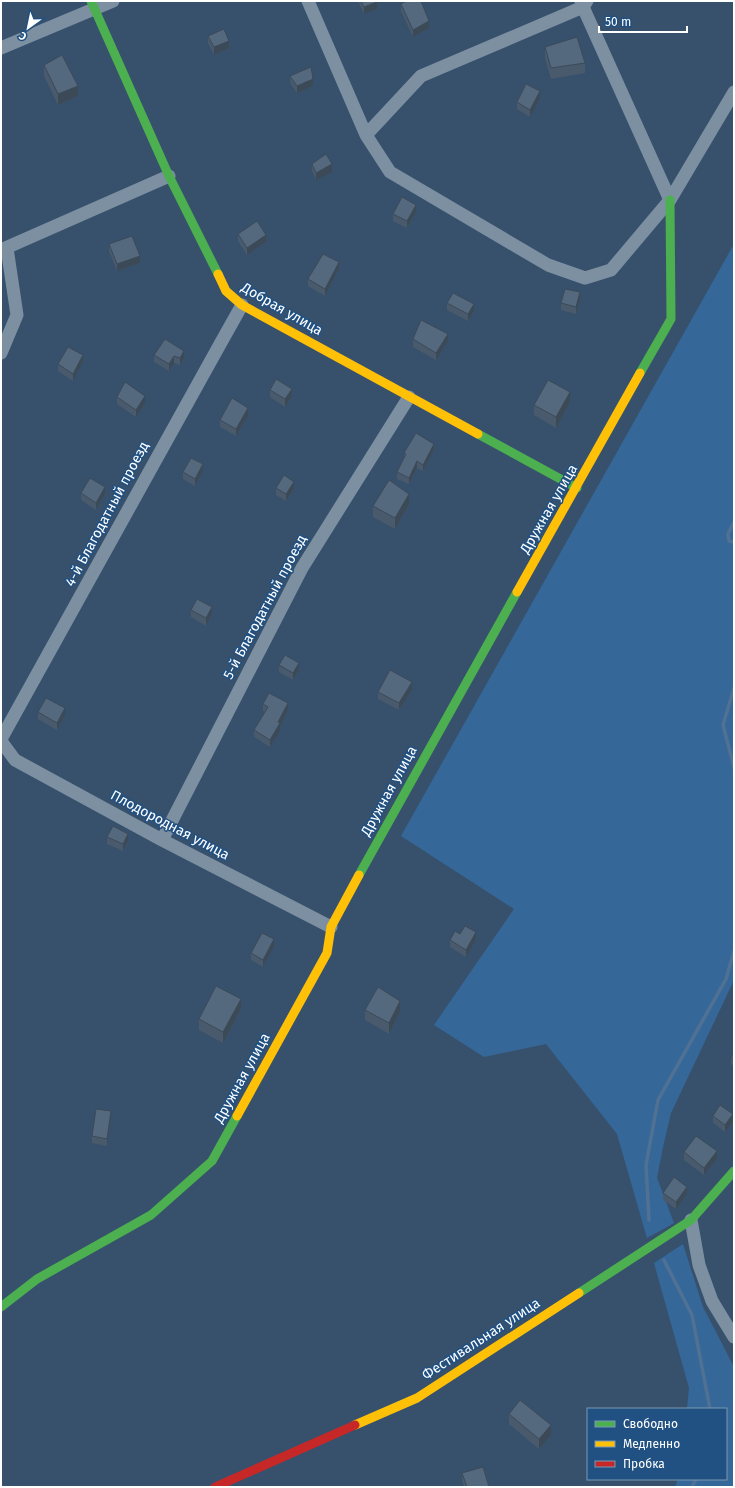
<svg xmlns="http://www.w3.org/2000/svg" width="735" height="1488" viewBox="0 0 735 1488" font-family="'Fira Sans',sans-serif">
<rect width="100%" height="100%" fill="#37516c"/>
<!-- green -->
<path fill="#356899" d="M734 244V980L671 1113 663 1147 657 1178 674 1223 647 1238 617 1134 546 1044 484 1057 434 1025 514 909 401 836Z
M683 1244 703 1307 733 1365 734 1487H675L678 1479H726V1409H687L689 1388 654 1263Z"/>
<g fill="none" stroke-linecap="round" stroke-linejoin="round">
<!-- stream -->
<path stroke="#507193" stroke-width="3.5" d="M734 522 728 534 729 541 734 542
M734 688 723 725 734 767
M649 1220 646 1165 658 1100 726 979 734 951
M664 1260 692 1315 710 1409
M692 1487 696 1479"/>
<!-- street -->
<path stroke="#7d90a2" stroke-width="13" d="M308 1 366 135 421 76 583 7 581 1
M587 1 583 7 670 200 734 92
M1 48 113 1
M366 135 390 172 548 265 585 278 611 270 670 200
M1 250 169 176
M1 353 17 315 7 248
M1 739C82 594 161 449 242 305
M1 741 15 760 162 840 331 927
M162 840 302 568 409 397
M691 1220 699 1265 712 1301 734 1337"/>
<!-- fast -->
<path stroke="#4caf50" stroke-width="9" d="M91 1 169 176 218 274
M640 373 671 319 670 200
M478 434 577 488
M359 875 517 592
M579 1293 691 1220 734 1171
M1 1307 37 1279 151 1215 212 1161 237 1116"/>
<!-- slow -->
<path stroke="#ffc107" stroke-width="9" d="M218 274 226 291 242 305 478 434
M517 592 640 373
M237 1116 327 953 331 927 359 875
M355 1425 417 1398 579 1293"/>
<!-- jam -->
<path stroke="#c62828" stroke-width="9" d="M215 1487 355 1425"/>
</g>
<!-- wall -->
<path fill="#495a6c" d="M358 1H376L377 9 364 14Z
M401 4 429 28 413 37 401 11Z
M208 36 229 48 214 55 208 43Z
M545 47 585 63V73L551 79 545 58Z
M44 65 78 96 58 105 44 76Z
M290 76 313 86 297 93 290 83Z
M540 98 530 117 517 109V102Z
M312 164 332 172 316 180 312 171Z
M416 212 407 228 393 221V214Z
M238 234 266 242 247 255 238 241Z
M109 244 140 263 117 271 109 251Z
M339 269 325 296 308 286V279Z
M580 299 576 314 561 310V303Z
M447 303 474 311 468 321 447 310Z
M165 339 184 358 180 365 174 363 169 371 154 362V355Z
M413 339 448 341 436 360 413 347Z
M83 362 73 381 58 371V364Z
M270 390 292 396 285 407 270 397Z
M117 397 145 403 136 417 117 404Z
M570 402 556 428 534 415V405Z
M248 416 236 436 220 427V420Z
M434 450 423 471 417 468 409 484 397 479V472L404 457V453Z
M203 471 195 486 183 479V472Z
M276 488 294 489 286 501 276 495Z
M81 493 105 494 96 510 81 500Z
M409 504 395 529 373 517V506Z
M191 610 212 614 206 626 191 617Z
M279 665 299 670 293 680 279 672Z
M412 690 399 710 378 699V692Z
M263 704 288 710 280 727V731L270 747 254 737V730L265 712 263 711Z
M38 712 65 715 57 730 38 719Z
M107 837 128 841 123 851 107 844Z
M460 934 476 939 466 957 450 947V940Z
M274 947 263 967 251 960V953Z
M241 1009 223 1043 199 1030V1019Z
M365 1010 400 1011 389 1034 365 1020Z
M734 1052V1066L731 1064V1057Z
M713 1116 733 1121 725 1132 713 1123Z
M111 1118 107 1146 92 1143V1136Z
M684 1152 717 1159 704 1175 684 1160Z
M663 1193 687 1194 676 1209 663 1200Z
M509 1414 551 1435 539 1449 509 1424Z
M462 1473 489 1487H464L462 1481Z"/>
<!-- shaded-wall -->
<path fill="#3c4a58" d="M377 2V9L364 14V7Z
M429 21V28L413 37V30Z
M229 41V48L214 55V47Z
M313 79V86L297 93V86Z
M78 86V96L58 105V94Z
M540 91V98L530 117V110Z
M332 164V172L316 180V173Z
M416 205V212L407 228V221Z
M266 235V242L247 255V248Z
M140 256V263L117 271V264Z
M339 262V269L325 296V289Z
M580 292V299L576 314V307Z
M474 304V311L468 321V314Z
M448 334V341L436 360V353Z
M184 351V358L180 365V358Z
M83 355V362L73 381V374Z
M174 356V363L169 371V364Z
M292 389V396L285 407V399Z
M570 392V402L556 428V417Z
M145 396V403L136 417V410Z
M248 408V416L236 436V429Z
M434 444V450L423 471V465Z
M417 461V468L409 484V478Z
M203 464V471L195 486V479Z
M294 482V489L286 501V494Z
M105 487V494L96 510V503Z
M409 494V504L395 529V518Z
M212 607V614L206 626V618Z
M299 663V670L293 680V673Z
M412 682V690L399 710V703Z
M288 703V710L280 727V731L270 747V740Z
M65 708V715L57 730V723Z
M128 834V841L123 851V844Z
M476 932V939L466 957V950Z
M274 939V947L263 967V960Z
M241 999V1009L223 1043V1032Z
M400 1001V1011L389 1034V1023Z
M111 1111V1118L107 1146V1139Z
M733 1114V1121L725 1132V1125Z
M717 1151V1159L704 1175V1168Z
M687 1187V1194L676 1209V1202Z
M551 1425V1435L539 1449V1439Z"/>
<!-- building -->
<path fill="#55697e" stroke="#3c4a58" d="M361 1H376L377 2 364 7Z
M406 1H421L429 21 413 30 401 4Z
M224 29 229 41 214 47 208 36Z
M577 37 585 63 551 68 545 47Z
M62 55 78 86 58 94 44 65Z
M311 67 313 79 297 86 290 76Z
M526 84 540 91 530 110 517 102Z
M326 154 332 164 316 173 312 164Z
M402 197 416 205 407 221 393 214Z
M257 221 266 235 247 248 238 234Z
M132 236 140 256 117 264 109 244Z
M323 254 339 262 325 289 308 279Z
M565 289 580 292 576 307 561 303Z
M453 293 474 304 468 314 447 303Z
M421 320 448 334 436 353 413 339Z
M165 339 184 351 180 358 174 356 169 364 154 355Z
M68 347 83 355 73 374 58 364Z
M276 379 292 389 285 399 270 390Z
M548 380 570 392 556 417 534 405Z
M125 382 145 396 136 410 117 397Z
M232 398 248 408 236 429 220 420Z
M416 433 434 444 423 465 417 461 409 478 397 472 406 454 404 453Z
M191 458 203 464 195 479 183 472Z
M284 475 294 482 286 494 276 488Z
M90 478 105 487 96 503 81 493Z
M389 480 409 494 395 518 373 506Z
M197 599 212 607 206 618 191 610Z
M285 655 299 663 293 673 279 665Z
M390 670 412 682 399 703 378 692Z
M269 693 288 703 278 722 280 723 270 740 254 730 268 707 263 704Z
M46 698 65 708 57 723 38 712Z
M113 826 128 834 123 844 107 837Z
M465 926 476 932 466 950 450 940 455 931 460 934Z
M262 933 274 939 263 960 251 953Z
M216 986 241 999 223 1032 199 1019Z
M378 987 400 1001 389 1023 365 1010Z
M734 1052V1059L731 1057Z
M720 1105 733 1114 725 1125 713 1116Z
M96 1109 111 1111 107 1139 92 1136Z
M696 1136 717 1151 704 1168 684 1152Z
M674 1177 687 1187 676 1202 663 1193Z
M520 1400 551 1425 539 1439 509 1414Z
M483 1467 489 1487H467L462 1473Z"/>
<g text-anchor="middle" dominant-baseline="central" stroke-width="3" stroke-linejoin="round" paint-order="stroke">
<!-- street labels -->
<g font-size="14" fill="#fff" stroke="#215182">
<text transform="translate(282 309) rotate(30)">Добрая улица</text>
<text transform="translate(549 509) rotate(-60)">Дружная улица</text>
<text transform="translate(107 514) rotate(-62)">4-й Благодатный проезд</text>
<text transform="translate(265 607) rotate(-62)">5-й Благодатный проезд</text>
<text transform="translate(389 791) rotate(-61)">Дружная улица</text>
<text transform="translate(170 825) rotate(28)">Плодородная улица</text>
<text transform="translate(242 1078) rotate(-61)">Дружная улица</text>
<text transform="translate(481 1339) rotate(-33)">Фестивальная улица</text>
</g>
</g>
<!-- border -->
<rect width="735" height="1488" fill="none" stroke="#ffffff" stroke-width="4"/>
<!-- legend -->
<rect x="587" y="1408" width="140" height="72" fill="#215182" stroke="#7a97b4"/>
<rect x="595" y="1421" width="20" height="6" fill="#4caf50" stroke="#7a97b4"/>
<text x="623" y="1428" font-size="12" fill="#ffffff">Свободно</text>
<rect x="595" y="1441" width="20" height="6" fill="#ffc107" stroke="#7a97b4"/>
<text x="623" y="1448" font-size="12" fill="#ffffff">Медленно</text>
<rect x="595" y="1461" width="20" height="6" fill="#c62828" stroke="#7a97b4"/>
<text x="623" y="1468" font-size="12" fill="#ffffff">Пробка</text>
<!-- north arrow -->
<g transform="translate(28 28) rotate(213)" stroke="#215182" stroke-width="3" paint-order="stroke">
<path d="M0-3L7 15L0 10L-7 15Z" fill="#ffffff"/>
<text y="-6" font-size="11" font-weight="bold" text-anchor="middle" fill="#ffffff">С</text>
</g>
<!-- scale -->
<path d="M599 26v6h88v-6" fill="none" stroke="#ffffff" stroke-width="2"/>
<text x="605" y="26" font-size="12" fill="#ffffff" stroke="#215182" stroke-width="3" paint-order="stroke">50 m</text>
</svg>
